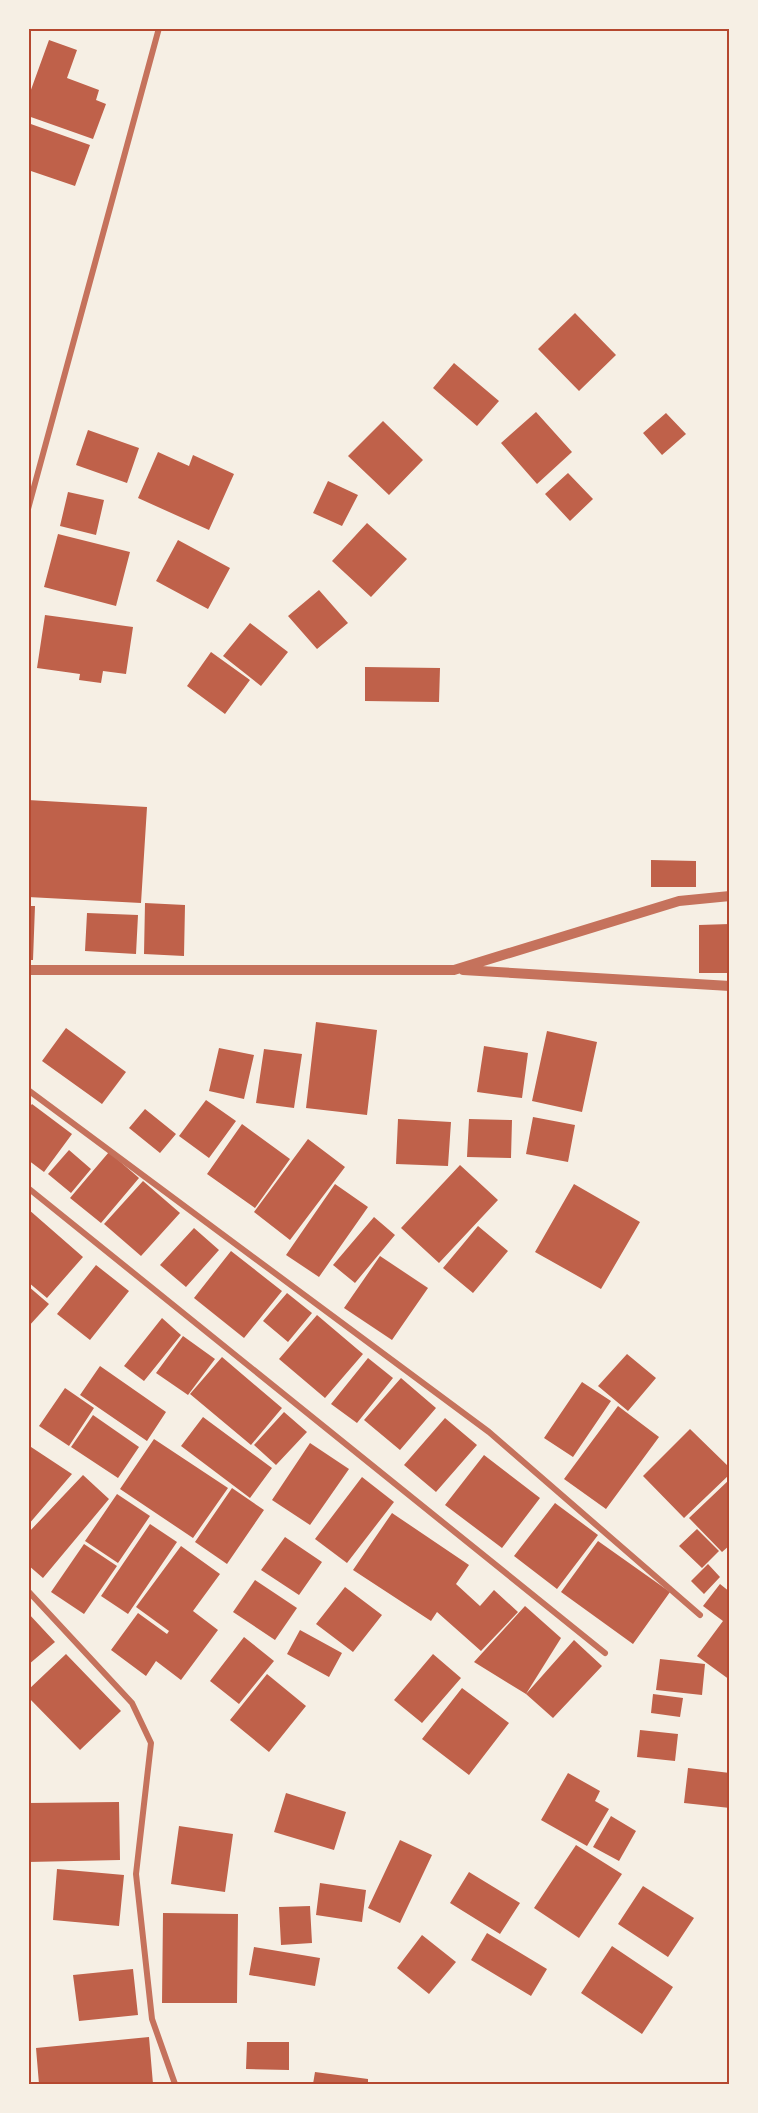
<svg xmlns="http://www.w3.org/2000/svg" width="758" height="2113" viewBox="0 0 758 2113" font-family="'Fira Sans',sans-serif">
<rect width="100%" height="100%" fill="#f6efe4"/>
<!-- building -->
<path fill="#bf614a" d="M49 40 77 50 67 78 99 90 96 100 106 104 93 139 28 116V98Z
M28 123 90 145 75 186 28 170Z
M575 313 616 355 579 391 538 349Z
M454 363 499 401 477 426 433 388Z
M536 412 572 452 537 484 501 443Z
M666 413 686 434 662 455 643 433Z
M383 421 423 460 389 495 348 456Z
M88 430 139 448 127 483 76 465Z
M158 452 189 466 193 455 234 474 209 530 138 498Z
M568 473 593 499 570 521 545 494Z
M328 481 358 495 342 526 313 513Z
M68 492 104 500 96 535 60 526Z
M367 523 407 559 371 597 332 561Z
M58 534 130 552 116 606 44 587Z
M178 540 230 568 208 609 156 581Z
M319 590 348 623 317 649 288 616Z
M45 615 133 627 126 674 103 671 101 683 79 680 80 674 37 668Z
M250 623 288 652 261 686 223 656Z
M211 652 250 680 225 714 187 686Z
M365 667 440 668 439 702 365 701Z
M28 800 147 807 141 903 28 897Z
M651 860 696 861V887H651Z
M145 903 185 905 184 956 144 954Z
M28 906H35L33 960H28Z
M87 913 138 915 136 954 85 951Z
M730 924V973H699V925Z
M316 1022 377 1030 367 1115 306 1108Z
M66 1028 126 1072 102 1104 42 1061Z
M547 1031 597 1042 582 1112 532 1101Z
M484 1046 528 1053 522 1098 477 1092Z
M219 1048 254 1055 244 1099 209 1091Z
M264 1049 302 1054 294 1108 256 1103Z
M206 1100 236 1121 209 1158 179 1136Z
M32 1104 72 1134 44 1172 28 1160V1109Z
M145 1109 176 1134 160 1153 129 1128Z
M533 1117 575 1125 568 1162 526 1154Z
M398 1119 451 1122 448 1166 396 1164Z
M469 1119 512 1120 511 1158 467 1157Z
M242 1124 290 1159 255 1208 207 1174Z
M308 1139 345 1167 290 1240 254 1212Z
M69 1150 91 1169 71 1193 48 1174Z
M109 1152 139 1178 101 1223 70 1198Z
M460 1165 498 1200 439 1263 401 1228Z
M143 1181 180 1213 141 1256 104 1224Z
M335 1184 368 1207 319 1277 286 1255Z
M574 1184 640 1222 601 1289 535 1252Z
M28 1209 83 1257 47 1298 28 1282Z
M374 1217 395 1235 355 1283 333 1265Z
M478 1226 508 1251 473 1293 443 1268Z
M194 1228 219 1250 186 1287 160 1265Z
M231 1251 282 1291 244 1338 194 1298Z
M380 1256 428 1288 392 1340 344 1308Z
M96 1265 129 1291 90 1340 57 1314Z
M28 1286 49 1304 28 1327Z
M287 1293 312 1313 288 1342 263 1321Z
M317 1315 363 1354 325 1398 279 1359Z
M162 1318 181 1335 144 1381 124 1366Z
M183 1336 215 1359 188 1395 156 1373Z
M627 1354 656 1378 628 1411 598 1386Z
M222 1357 282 1408 251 1445 190 1394Z
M368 1358 393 1378 357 1423 331 1404Z
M100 1366 166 1412 147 1441 80 1395Z
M401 1378 436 1408 400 1450 364 1420Z
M582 1382 611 1401 573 1457 544 1438Z
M65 1388 94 1408 69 1446 39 1426Z
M618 1406 659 1437 606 1509 564 1479Z
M284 1412 307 1432 276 1465 254 1445Z
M93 1415 139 1447 118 1478 71 1447Z
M203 1417 272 1468 250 1498 181 1446Z
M445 1418 477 1445 436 1492 404 1465Z
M690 1429 730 1468V1474L684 1518 643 1476Z
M154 1439 228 1488 193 1538 120 1489Z
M310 1443 349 1469 310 1525 272 1500Z
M28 1445 72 1474 28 1525Z
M484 1455 540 1498 502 1548 445 1505Z
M83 1475 109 1499 43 1578 28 1565V1533Z
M362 1477 394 1502 347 1563 315 1539Z
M730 1479V1545L722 1552 689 1518Z
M232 1488 264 1510 227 1564 195 1542Z
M117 1494 150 1516 118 1563 85 1541Z
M555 1503 598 1535 557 1589 514 1556Z
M392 1513 469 1565 456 1584 480 1606 494 1590 518 1612 481 1651 437 1612 431 1621 353 1570Z
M150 1524 177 1542 128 1614 101 1596Z
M697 1529 719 1551 702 1568 679 1546Z
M285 1537 322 1562 299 1595 261 1570Z
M598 1541 670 1592 633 1644 561 1592Z
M84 1544 117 1566 84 1614 51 1592Z
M181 1546 220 1574 193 1611 218 1630 181 1680 156 1661 146 1676 111 1650 138 1613 167 1634 169 1631 136 1607Z
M708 1564 720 1577 704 1594 691 1581Z
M255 1580 297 1608 275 1640 233 1612Z
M720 1584 730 1592V1680L697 1656 723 1621 703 1606Z
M345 1587 382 1615 353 1652 316 1624Z
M525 1606 561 1638 526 1694 574 1640 602 1666 553 1718 526 1694 474 1662Z
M28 1613 55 1642 28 1665Z
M300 1630 342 1653 329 1677 287 1654Z
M244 1637 274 1661 239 1704 210 1681Z
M66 1654 121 1711 80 1750 28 1697V1690Z
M433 1654 461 1678 422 1723 394 1700Z
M660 1659 705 1664 702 1695 656 1690Z
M267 1674 306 1706 269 1752 230 1720Z
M462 1688 509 1723 469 1775 422 1739Z
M653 1694 683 1698 680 1717 651 1713Z
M640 1730 678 1734 675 1761 637 1757Z
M688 1768 730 1773V1808L684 1803Z
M568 1773 600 1791 595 1801 609 1809 587 1846 541 1820Z
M286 1793 346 1812 334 1850 274 1832Z
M119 1802 120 1860 28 1862V1803Z
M611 1816 636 1831 619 1861 593 1847Z
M179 1826 233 1834 225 1892 171 1884Z
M400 1840 432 1855 400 1923 368 1908Z
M576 1845 622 1874 579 1938 534 1908Z
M57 1869 124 1875 119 1926 53 1920Z
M469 1872 520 1903 500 1934 450 1903Z
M320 1883 366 1890 362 1922 316 1915Z
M643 1886 694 1918 668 1957 618 1924Z
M310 1906 312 1943 281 1945 279 1907Z
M163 1913 238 1914 237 2003H162Z
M487 1933 547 1969 531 1996 471 1960Z
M422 1935 456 1962 429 1994 397 1968Z
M612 1946 673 1987 642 2034 581 1993Z
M254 1947 320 1958 315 1986 249 1975Z
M133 1969 138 2015 79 2021 73 1975Z
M149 2037 153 2084H39L36 2048Z
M247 2042H289V2070L246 2069Z
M315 2072 368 2079V2084H313Z"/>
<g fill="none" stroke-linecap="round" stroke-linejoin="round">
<!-- minor -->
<path stroke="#c5725c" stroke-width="6" d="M28 509 159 28
M28 1090 489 1432 700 1615
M28 1188 605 1653
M28 1591 132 1703 151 1743 136 1874 152 2019 175 2084"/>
<!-- tertiary -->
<path stroke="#c5725c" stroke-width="10" d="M28 970H454L679 901 730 896
M463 970 730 986"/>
</g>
<!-- border -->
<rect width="758" height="2113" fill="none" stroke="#f6efe4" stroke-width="60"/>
<rect x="30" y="30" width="698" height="2053" fill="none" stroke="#b5482f" stroke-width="2"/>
</svg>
